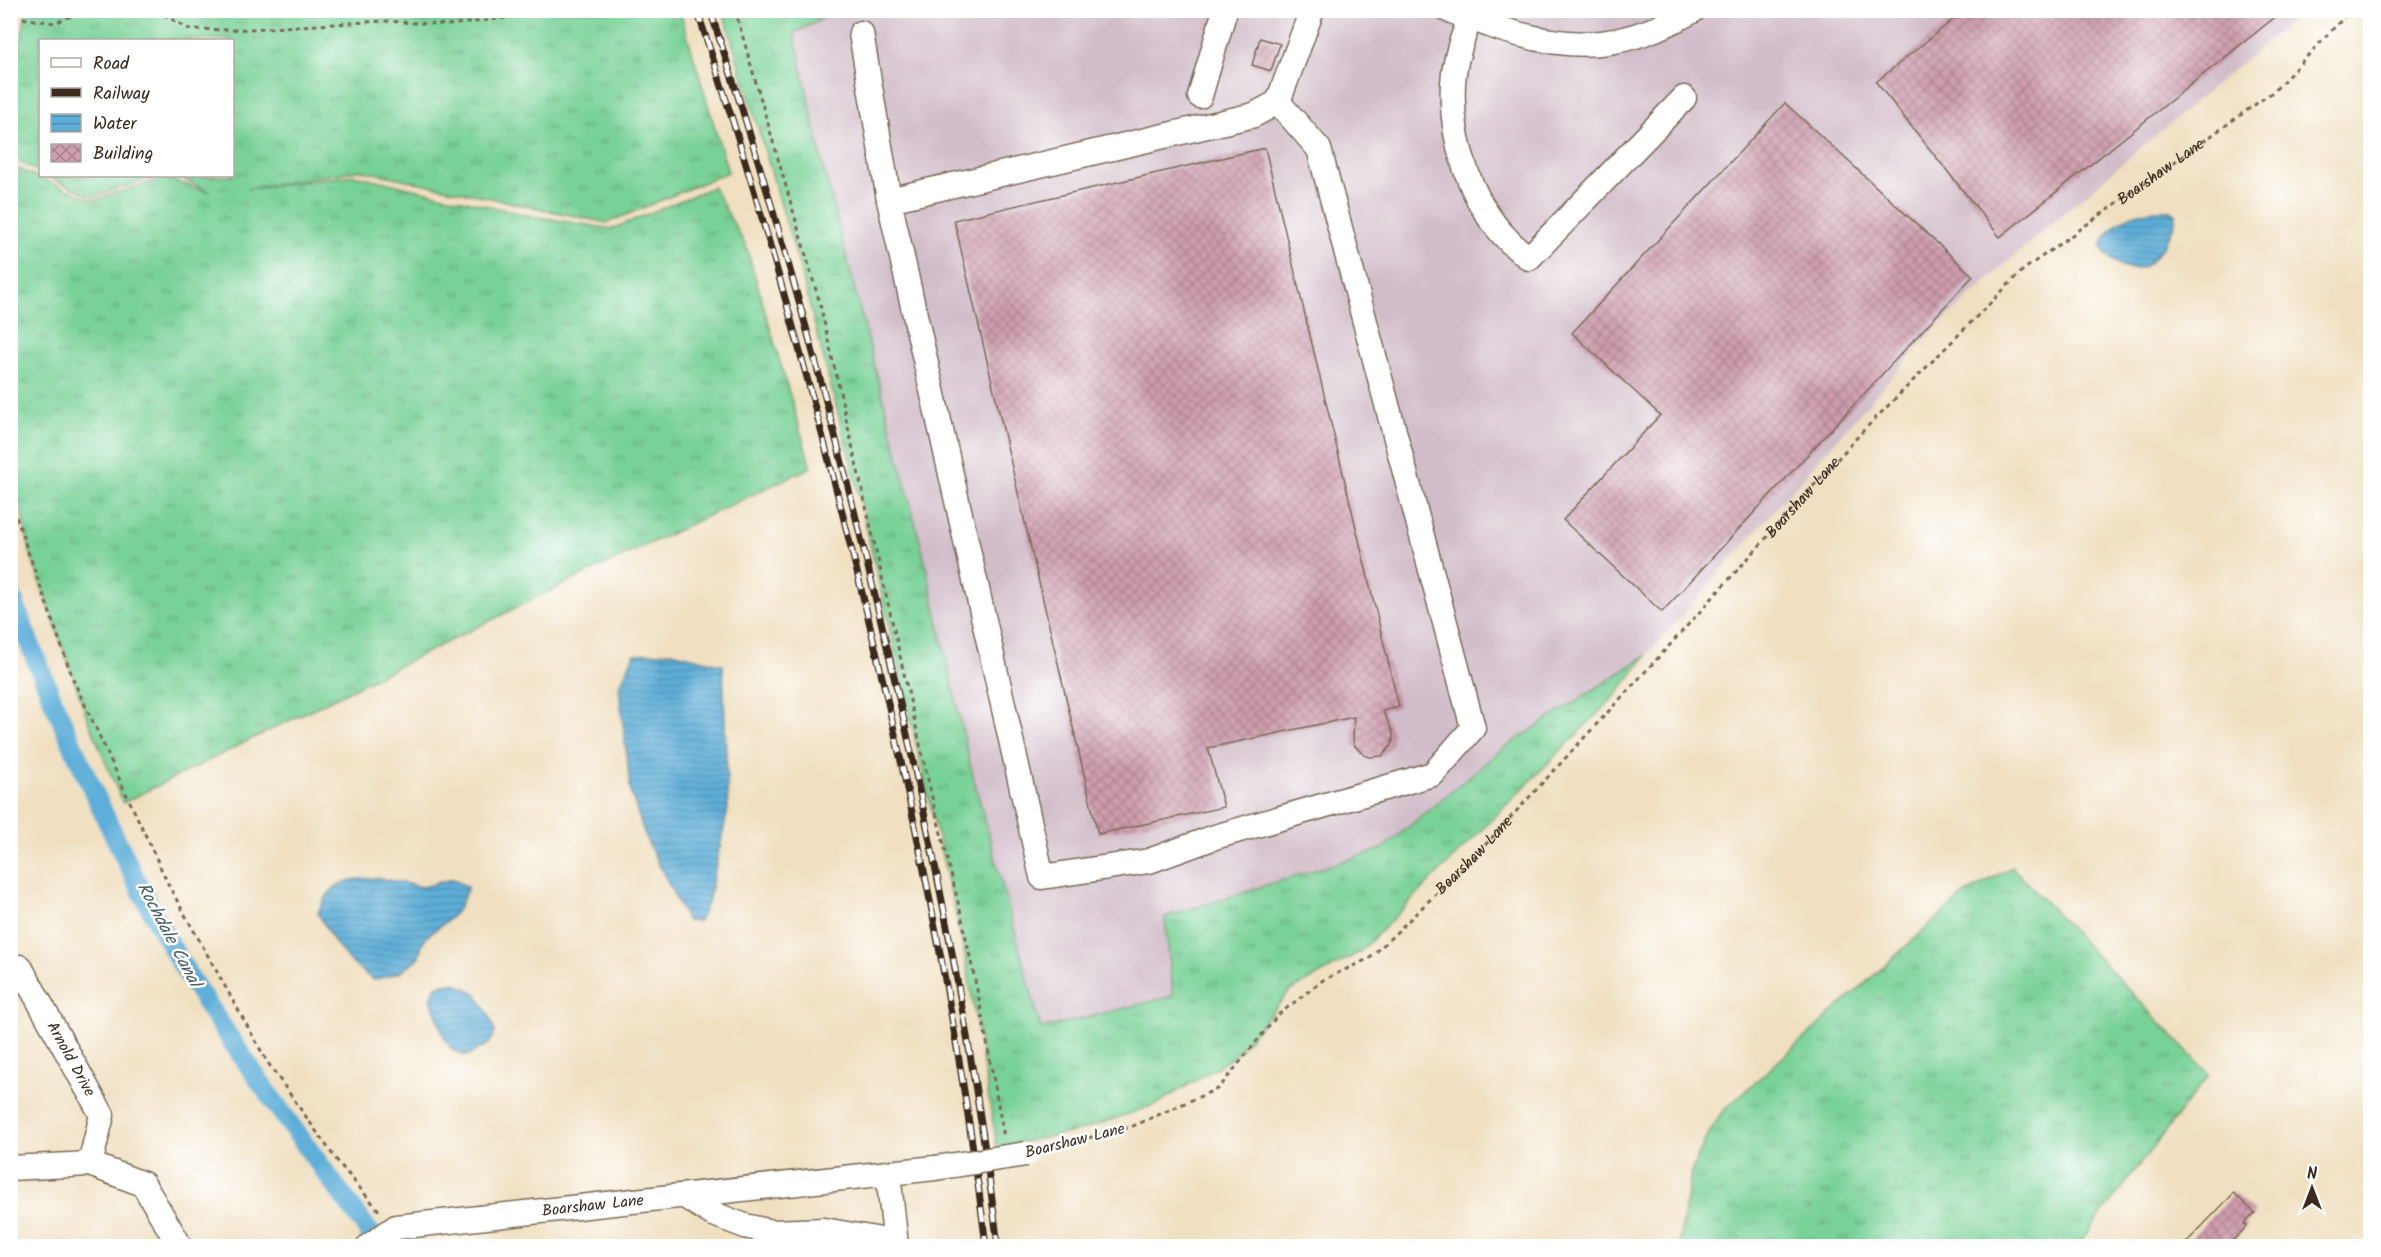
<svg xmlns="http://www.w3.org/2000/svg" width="2381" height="1257" viewBox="0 0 2381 1257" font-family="Kalam,sans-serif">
<defs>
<pattern id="grass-tufts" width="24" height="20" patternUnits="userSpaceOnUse" patternTransform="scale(1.5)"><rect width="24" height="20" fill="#78d196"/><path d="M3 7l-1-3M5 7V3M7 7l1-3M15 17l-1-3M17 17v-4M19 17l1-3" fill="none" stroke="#64aa7a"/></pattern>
<pattern id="water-rules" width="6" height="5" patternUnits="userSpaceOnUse" patternTransform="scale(1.5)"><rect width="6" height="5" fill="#5daed8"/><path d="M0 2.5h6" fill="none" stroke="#4e8eaf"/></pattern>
<pattern id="building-cross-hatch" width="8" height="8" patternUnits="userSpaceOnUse" patternTransform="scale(1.5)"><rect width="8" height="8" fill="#cf9dae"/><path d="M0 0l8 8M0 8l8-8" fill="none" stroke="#a9808d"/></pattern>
</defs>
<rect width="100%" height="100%" fill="#fff"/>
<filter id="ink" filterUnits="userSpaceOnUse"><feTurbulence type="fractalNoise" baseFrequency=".0167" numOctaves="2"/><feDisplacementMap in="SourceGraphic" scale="12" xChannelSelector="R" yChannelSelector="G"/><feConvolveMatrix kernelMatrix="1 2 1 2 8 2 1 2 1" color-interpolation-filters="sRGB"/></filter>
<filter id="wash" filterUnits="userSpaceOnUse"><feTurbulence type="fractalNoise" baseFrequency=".008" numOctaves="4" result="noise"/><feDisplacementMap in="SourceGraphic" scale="24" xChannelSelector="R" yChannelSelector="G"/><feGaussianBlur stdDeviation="1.35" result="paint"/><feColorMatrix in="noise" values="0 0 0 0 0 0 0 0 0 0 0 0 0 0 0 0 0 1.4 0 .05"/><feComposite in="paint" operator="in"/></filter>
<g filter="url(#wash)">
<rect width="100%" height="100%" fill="#f0e0c1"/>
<!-- industrial -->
<path fill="#d1bdc9" d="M757 11H2303L2039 234 1932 331 1647 655 1395 859 1180 1008 995 1043Z"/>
<!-- grass -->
<path fill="url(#grass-tufts)" stroke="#5a7e5a" stroke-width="1.5" d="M26 11H680L728 172 607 223 360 170 247 189 354 175 531 216 612 229 713 187 746 246 811 467 560 586 123 803 88 720 31 556 11 465V166L93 200 165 178 210 192 178 176H232V40H40V172L11 158V101Z
M723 11H837L794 33 825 174 923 553 971 769 1041 1029 1173 996 1165 917 1382 849 1501 750 1647 655 1616 695 1360 952 1290 991 1232 1058 1157 1104 1079 1131 997 1147 965 955 854 474 799 265Z
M47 176H158L93 197Z
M2012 867 2209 1074 2077 1246H1679L1691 1173 1705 1140 1722 1112 1962 896Z"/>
<!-- water -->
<path fill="url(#water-rules)" stroke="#4c6c7b" stroke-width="1.5" d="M2156 210H2169L2176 214C2176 229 2157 259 2144 266 2128 275 2106 259 2101 245 2113 222 2130 212 2156 210Z
M672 652 723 665 728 809 708 902 699 921H687L647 841 631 793 619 688 634 654Z
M379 878 423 887 452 879 468 887C464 895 461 907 455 913 439 932 423 929 419 957L401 972 374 980C345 962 333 942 318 913 332 880 345 879 379 878Z
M453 982 476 993 489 1015 495 1032 489 1044 466 1056 452 1050 443 1035 431 998 436 986Z"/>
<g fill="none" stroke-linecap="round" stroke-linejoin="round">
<!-- canal -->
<path stroke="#5daed8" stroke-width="20" d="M10 592C37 667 69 738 102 810 132 873 162 936 201 995 257 1081 319 1164 380 1246"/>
</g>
<g id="blocks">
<!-- building -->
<path fill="url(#building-cross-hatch)" d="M1965 10H2284L2000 237 1876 82Z
M1260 38 1280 44 1271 71 1252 65Z
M1785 103 1973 276 1662 612 1563 520 1660 415 1572 333Z
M1265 148 1399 707 1383 711 1393 733V740L1391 746 1382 756 1370 757 1364 755 1355 746 1353 740 1354 717 1208 748 1224 807 1098 834 954 220Z
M2234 1193 2255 1213 2244 1224 2247 1226 2228 1246H2183Z"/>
</g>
</g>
<g filter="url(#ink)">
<use href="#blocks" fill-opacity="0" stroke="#7a6a57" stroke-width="1.5"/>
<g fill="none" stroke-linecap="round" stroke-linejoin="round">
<!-- minor casing -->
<g stroke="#7a6a57" stroke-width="27">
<g id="minor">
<path d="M1448 10C1467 16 1485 24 1504 30 1578 53 1627 48 1694 10"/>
<path d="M1470 18C1462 39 1454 61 1453 84 1450 138 1470 202 1508 240 1514 247 1522 252 1529 258L1684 98"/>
<path d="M861 33 889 200 1042 877 1149 861 1215 837 1433 774 1473 728 1319 149 1278 102"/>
<path d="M1200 96 1225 10"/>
<path d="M889 200 1254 115 1278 102 1312 10"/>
<path id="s2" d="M10 971 20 967 102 1115 90 1164"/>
<path d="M10 1168 90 1164 143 1184 180 1246"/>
<path d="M888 1173 896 1245"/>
<path d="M686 1197 711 1213 745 1226 772 1232 824 1230 887 1241 896 1246"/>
<path id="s3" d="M369 1246 396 1227 935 1168"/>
</g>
</g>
<!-- path -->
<g stroke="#7a6a57" stroke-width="3" stroke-dasharray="4.5 4.5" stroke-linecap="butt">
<path d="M156 10 189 29 233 30 385 21 448 25 508 18 535 10"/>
<path d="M735 10 820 304 932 797 961 914 980 1004 1004 1137"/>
<path d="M14 17 55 23 81 12 104 10"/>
<path d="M10 33 16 10"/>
<path d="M10 500 73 679 170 888 268 1063 338 1162 381 1213"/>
<path id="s1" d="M1045 1149 1131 1127 1219 1088 1278 1015 1323 980 1370 958 1475 856 1668 647 1862 432 2023 270 2274 91 2351 10"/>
</g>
<!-- minor -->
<use href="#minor" stroke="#fff" stroke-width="24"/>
<!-- rail casing -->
<g stroke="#3b2a1e" stroke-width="7">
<path id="rail" d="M697 10C763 208 818 410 867 613 917 822 960 1033 986 1246
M710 10C776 208 831 410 879 613 929 822 972 1033 998 1246"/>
</g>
<!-- rail -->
<use href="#rail" stroke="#fff" stroke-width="4.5" stroke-dasharray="14" stroke-linecap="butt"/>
<!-- minor-bridge casing -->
<g stroke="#7a6a57" stroke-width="27" stroke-linecap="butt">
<path id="minor-bridge" d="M935 1168 1026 1154"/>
</g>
<!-- minor-bridge -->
<use href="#minor-bridge" stroke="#fff" stroke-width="24"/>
</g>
</g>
<g text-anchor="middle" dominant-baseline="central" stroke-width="5" stroke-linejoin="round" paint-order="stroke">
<!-- street labels -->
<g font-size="16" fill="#3b2a1e" stroke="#fff">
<text stroke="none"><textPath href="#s1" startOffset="1506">Boarshaw Lane</textPath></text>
<text stroke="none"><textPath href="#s1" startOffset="1020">Boarshaw Lane</textPath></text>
<text stroke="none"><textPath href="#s1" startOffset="534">Boarshaw Lane</textPath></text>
<text stroke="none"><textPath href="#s2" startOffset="116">Arnold Drive</textPath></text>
<text transform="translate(1075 1141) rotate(-14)">Boarshaw Lane</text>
<text stroke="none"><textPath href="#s3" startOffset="231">Boarshaw Lane</textPath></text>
</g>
<!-- water labels -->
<g font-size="18" font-style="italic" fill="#495f68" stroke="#fff">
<text transform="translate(168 935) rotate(62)">Rochdale Canal</text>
</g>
</g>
<!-- margin -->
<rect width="2381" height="1257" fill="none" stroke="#fff" stroke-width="36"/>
<!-- legend -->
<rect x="39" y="39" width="195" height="138" fill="#ffffff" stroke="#b1aaa5" stroke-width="1.5"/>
<rect x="51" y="58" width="30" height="9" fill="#ffffff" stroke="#b1aaa5" stroke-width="1.5"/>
<text x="93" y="69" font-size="18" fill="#3b2a1e">Road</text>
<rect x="51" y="88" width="30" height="9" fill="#3b2a1e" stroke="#b1aaa5" stroke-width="1.5"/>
<text x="93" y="99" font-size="18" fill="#3b2a1e">Railway</text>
<rect x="51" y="114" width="30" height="18" fill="url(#water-rules)" stroke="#b1aaa5" stroke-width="1.5"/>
<text x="93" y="129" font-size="18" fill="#3b2a1e">Water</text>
<rect x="51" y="144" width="30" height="18" fill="url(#building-cross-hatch)" stroke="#b1aaa5" stroke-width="1.5"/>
<text x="93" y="159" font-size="18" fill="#3b2a1e">Building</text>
<!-- north arrow -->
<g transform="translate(2312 1188)" stroke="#ffffff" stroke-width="4.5" paint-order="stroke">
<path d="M0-4.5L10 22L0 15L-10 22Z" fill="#3b2a1e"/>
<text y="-9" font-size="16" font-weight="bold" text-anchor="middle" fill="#3b2a1e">N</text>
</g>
</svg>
